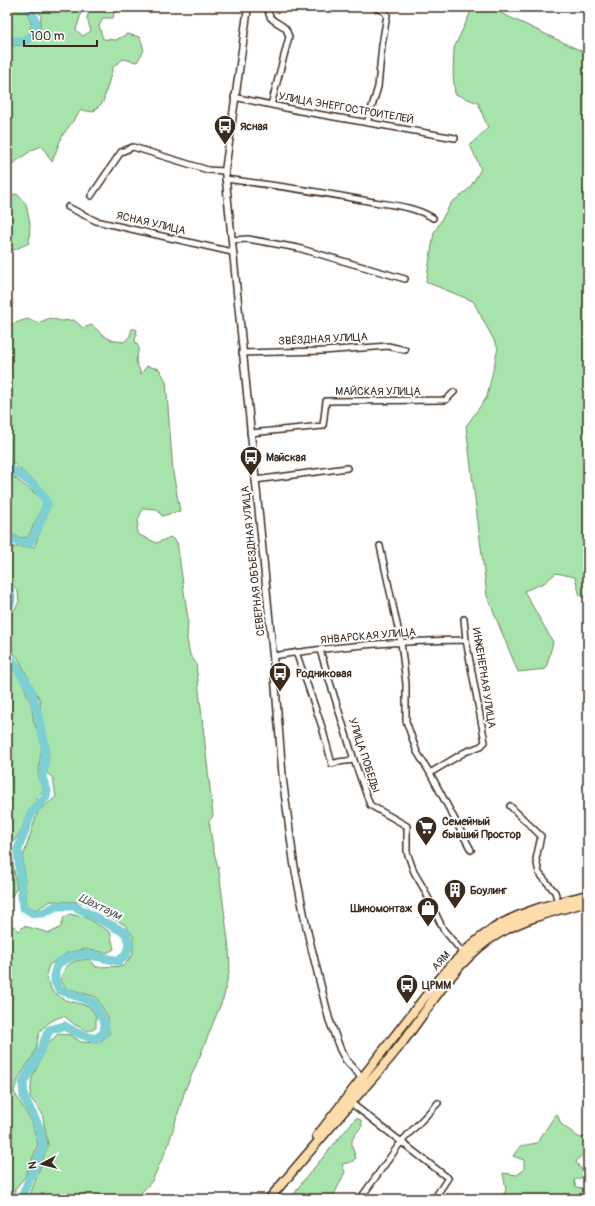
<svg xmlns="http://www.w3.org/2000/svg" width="595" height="1206" viewBox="0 0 595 1206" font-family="Pangolin,sans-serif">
<rect width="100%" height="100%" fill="#fff"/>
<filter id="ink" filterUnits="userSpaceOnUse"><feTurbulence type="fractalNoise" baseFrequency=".025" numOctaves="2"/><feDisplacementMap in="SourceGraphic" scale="8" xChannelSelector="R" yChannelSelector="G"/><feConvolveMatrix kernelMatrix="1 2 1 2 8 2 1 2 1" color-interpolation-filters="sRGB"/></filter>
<g filter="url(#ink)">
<!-- green -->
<path fill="#a7e4ab" stroke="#718764" d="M7 7H24C30 16 38 37 20 39 16 40 11 39 7 39Z
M35 7H83L76 30 83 36 91 31 87 18 90 7H115L113 18H103L99 26 103 39 116 40 127 34 140 37 144 50 137 62 123 59 113 67 103 102 93 112 81 110 62 136 52 162 42 146 32 150 7 168V46L25 45 39 36 41 16Z
M473 7H488L588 54V565L586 570 588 575V599L580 596 575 577 556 573 544 583 524 591 553 642 546 669 518 672 487 596 466 426 487 397 498 348 473 301 426 282 434 233 451 203 469 189 481 169 470 145 488 128 478 103 455 94 453 74 454 48Z
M17 194 26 204 30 224 29 243 14 250 7 251V195Z
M50 318 61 321 74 320 83 328 92 325C104 336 107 341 124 342L130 336 132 328 137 330 135 341 139 348 136 361 141 374 147 366 159 369 166 381 173 472 180 511 162 516 157 509 143 508 138 520 137 534 157 543 170 537 177 542 188 619 187 639 190 655 196 663 213 816 209 821 213 848 219 871 229 948 230 967 224 996 200 1056 185 1090 168 1146 152 1181 140 1194 138 1199H30L31 1192 48 1145 42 1113 30 1097 32 1078 48 1043 58 1034 70 1035 81 1042 99 1043 109 1034 108 1017 96 997 66 988 60 980C67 961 71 961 90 959L96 967 124 966 133 954V936L125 925 82 902 51 901 36 910 27 905 23 857 38 811 56 797 53 778 47 773 49 753 41 717 40 700 18 658 7 645V621L19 602 18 592 7 577V542L14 547H34L51 504 41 487 14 464 7 461V326L27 319 38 323Z
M7 472 41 498 43 505 28 537 21 538 7 533Z
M7 661 21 679 31 704 34 722 42 743 38 776 43 790 28 812 20 833 10 847 17 888 11 897 7 899Z
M70 914 87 918 110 932 114 949 107 953 84 949 67 953 49 965 46 975 52 991 65 1000 89 1006 96 1016V1028L88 1031 75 1025 64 1016C53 1019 49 1022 41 1030 37 1036 38 1045 35 1051 29 1065 17 1076 14 1092L32 1122 38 1145 25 1177 15 1189V1199H7V925L8 930 14 926 19 931 24 926 50 933 61 927 64 917Z
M557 1114 561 1124 580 1138 588 1136V1148L576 1162 586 1176 574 1180 576 1187 588 1189V1199H501L506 1190 503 1173 517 1175 524 1170V1160L513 1156 520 1146 537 1143 554 1117Z
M356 1118 361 1120 362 1126C351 1140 349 1140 356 1158L352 1162 342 1164 345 1172 332 1199H291L303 1181Z"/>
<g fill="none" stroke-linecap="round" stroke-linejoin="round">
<!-- river -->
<path stroke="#7dcfd4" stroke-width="9" d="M7 41H23L30 37 35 31 36 23 30 7
M7 467C22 476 41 487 47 504L36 532 29 543 18 542 7 537
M7 586C13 595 12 602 7 610
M7 652 31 690 37 711 45 745V762L42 778 47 790 46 797 32 812 18 849 23 907 33 913H43L56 906H74L126 933 129 945 126 955 119 961 86 954 72 956 58 963 55 971V982L60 990 93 1002 105 1023 104 1033 95 1039 77 1033 64 1026 49 1030 40 1052 23 1083 24 1097 40 1129 43 1147 24 1192V1199"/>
<!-- minor casing -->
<g stroke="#3b2a1e" stroke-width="8">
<path id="minor" d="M268 7C268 22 276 20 285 28 287 30 288 34 289 37L271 105
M234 97 300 111 455 138
M367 123 378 87 382 45 387 15 383 11 374 7
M225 179C273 185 321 192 368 201 390 205 414 206 433 218
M91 196 121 152 133 147 208 170 225 171
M68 207 96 221 232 252
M232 240 248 239 298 248 405 279
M242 353 323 351 388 346 405 350
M250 433 323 426 326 401 446 400 454 392
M255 480 347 468
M380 546 401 642 406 684V721L417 752 430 773 471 850
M320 650 354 760 370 805 407 826V852L414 872 424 889 443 929 463 953
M296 652 322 727 332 764 338 762 354 760
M273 656C336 646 402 641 466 640
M430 773 465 752 481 746 485 742 466 640 464 619
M510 806 541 836 536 859 539 873 555 892 558 902
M351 1103 448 1178 434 1199
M360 1199 401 1142 438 1103"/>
</g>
<!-- tertiary casing -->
<g stroke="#3b2a1e" stroke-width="9">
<path id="tertiary" d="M248 7 225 171 273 656 283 781 294 864 307 930 329 1019 340 1049 346 1060 368 1084"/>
</g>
<!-- trunk casing -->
<g stroke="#3b2a1e" stroke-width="11">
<path id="trunk" d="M317 1136C349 1095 381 1053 414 1011 437 982 460 951 491 930 520 911 555 903 588 895
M269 1199C296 1167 324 1135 351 1103 368 1083 386 1064 402 1043 429 1008 451 968 487 941 517 920 553 911 588 902"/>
</g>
<!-- minor -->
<use href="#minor" stroke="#fff" stroke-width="5"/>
<!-- tertiary -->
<use href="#tertiary" stroke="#fff" stroke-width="6"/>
<!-- trunk -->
<use href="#trunk" stroke="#fddcac" stroke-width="8"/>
</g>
</g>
<!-- icons -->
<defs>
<g id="bus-pin" transform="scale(1.15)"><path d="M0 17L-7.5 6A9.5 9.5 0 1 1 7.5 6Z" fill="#3b2a1e" stroke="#fff"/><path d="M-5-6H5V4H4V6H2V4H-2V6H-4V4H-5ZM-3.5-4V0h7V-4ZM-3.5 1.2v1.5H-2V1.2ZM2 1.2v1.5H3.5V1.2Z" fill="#fff"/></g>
<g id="supermarket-pin" transform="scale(1.15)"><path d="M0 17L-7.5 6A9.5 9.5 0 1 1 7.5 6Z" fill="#3b2a1e" stroke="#fff"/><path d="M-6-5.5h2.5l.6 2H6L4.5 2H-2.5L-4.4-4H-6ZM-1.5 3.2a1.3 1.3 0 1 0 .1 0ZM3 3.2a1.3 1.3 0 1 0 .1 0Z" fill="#fff"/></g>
<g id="building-pin" transform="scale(1.15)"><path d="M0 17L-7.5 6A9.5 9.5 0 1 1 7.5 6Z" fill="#3b2a1e" stroke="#fff"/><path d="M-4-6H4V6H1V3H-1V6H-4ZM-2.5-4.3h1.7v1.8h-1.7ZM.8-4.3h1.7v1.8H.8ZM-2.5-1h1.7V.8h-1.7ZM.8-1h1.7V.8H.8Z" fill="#fff"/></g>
<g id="shop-pin" transform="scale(1.15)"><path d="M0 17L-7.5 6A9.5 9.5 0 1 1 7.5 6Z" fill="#3b2a1e" stroke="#fff"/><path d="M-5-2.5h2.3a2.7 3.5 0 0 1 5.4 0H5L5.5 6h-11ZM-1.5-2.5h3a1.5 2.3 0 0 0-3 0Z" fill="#fff"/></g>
</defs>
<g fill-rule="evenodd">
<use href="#bus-pin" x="225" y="126"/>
<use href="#bus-pin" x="251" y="457"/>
<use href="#bus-pin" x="280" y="673"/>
<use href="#supermarket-pin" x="426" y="827"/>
<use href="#building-pin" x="455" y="890"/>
<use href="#shop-pin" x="428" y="908"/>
<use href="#bus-pin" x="407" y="985"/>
</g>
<g text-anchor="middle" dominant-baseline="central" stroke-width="4" stroke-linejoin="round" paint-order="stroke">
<!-- street labels -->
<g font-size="11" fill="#3b2a1e" stroke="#fff">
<text transform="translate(346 108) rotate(10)">УЛИЦА ЭНЕРГОСТРОИТЕЛЕЙ</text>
<text transform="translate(151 223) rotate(13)">ЯСНАЯ УЛИЦА</text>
<text transform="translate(323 339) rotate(-3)">ЗВЁЗДНАЯ УЛИЦА</text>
<text x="378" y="391">МАЙСКАЯ УЛИЦА</text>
<text transform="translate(253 561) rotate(-96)">СЕВЕРНАЯ ОБЪЕЗДНАЯ УЛИЦА</text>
<text transform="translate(368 636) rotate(-5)">ЯНВАРСКАЯ УЛИЦА</text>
<text transform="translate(484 678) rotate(81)">ИНЖЕНЕРНАЯ УЛИЦА</text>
<text transform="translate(364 755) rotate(72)">УЛИЦА ПОБЕДЫ</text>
<text transform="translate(441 961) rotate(-48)">АЯМ</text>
</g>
<!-- poi labels -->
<g font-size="11" font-weight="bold" fill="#3b2a1e" stroke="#fff" text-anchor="start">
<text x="240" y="126">Ясная</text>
<text x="266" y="457">Майская</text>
<text x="296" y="673">Родниковая</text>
<text x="442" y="821">Семейный<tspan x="442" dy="13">бывший Простор</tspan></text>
<text x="470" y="890">Боулинг</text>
<text x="412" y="908" text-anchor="end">Шиномонтаж</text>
<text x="422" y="985">ЦРММ</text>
</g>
<!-- water labels -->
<g font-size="12" font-style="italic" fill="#4f5c55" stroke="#fff">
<text transform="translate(100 907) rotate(25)">Шахтаум</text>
</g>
</g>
<!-- margin -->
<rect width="595" height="1206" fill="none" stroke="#fff" stroke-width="24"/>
<rect x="12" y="12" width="571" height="1182" fill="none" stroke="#3b2a1e" stroke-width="1.5" filter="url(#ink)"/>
<!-- north arrow -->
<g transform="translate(42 1164) rotate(263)" stroke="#ffffff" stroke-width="3" paint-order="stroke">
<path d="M0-3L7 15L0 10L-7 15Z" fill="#3b2a1e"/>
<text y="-6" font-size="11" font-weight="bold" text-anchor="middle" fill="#3b2a1e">N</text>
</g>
<!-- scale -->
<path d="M24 40v6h73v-6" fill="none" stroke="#3b2a1e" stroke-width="2"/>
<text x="30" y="40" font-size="12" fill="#3b2a1e" stroke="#ffffff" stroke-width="3" paint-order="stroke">100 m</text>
</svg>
